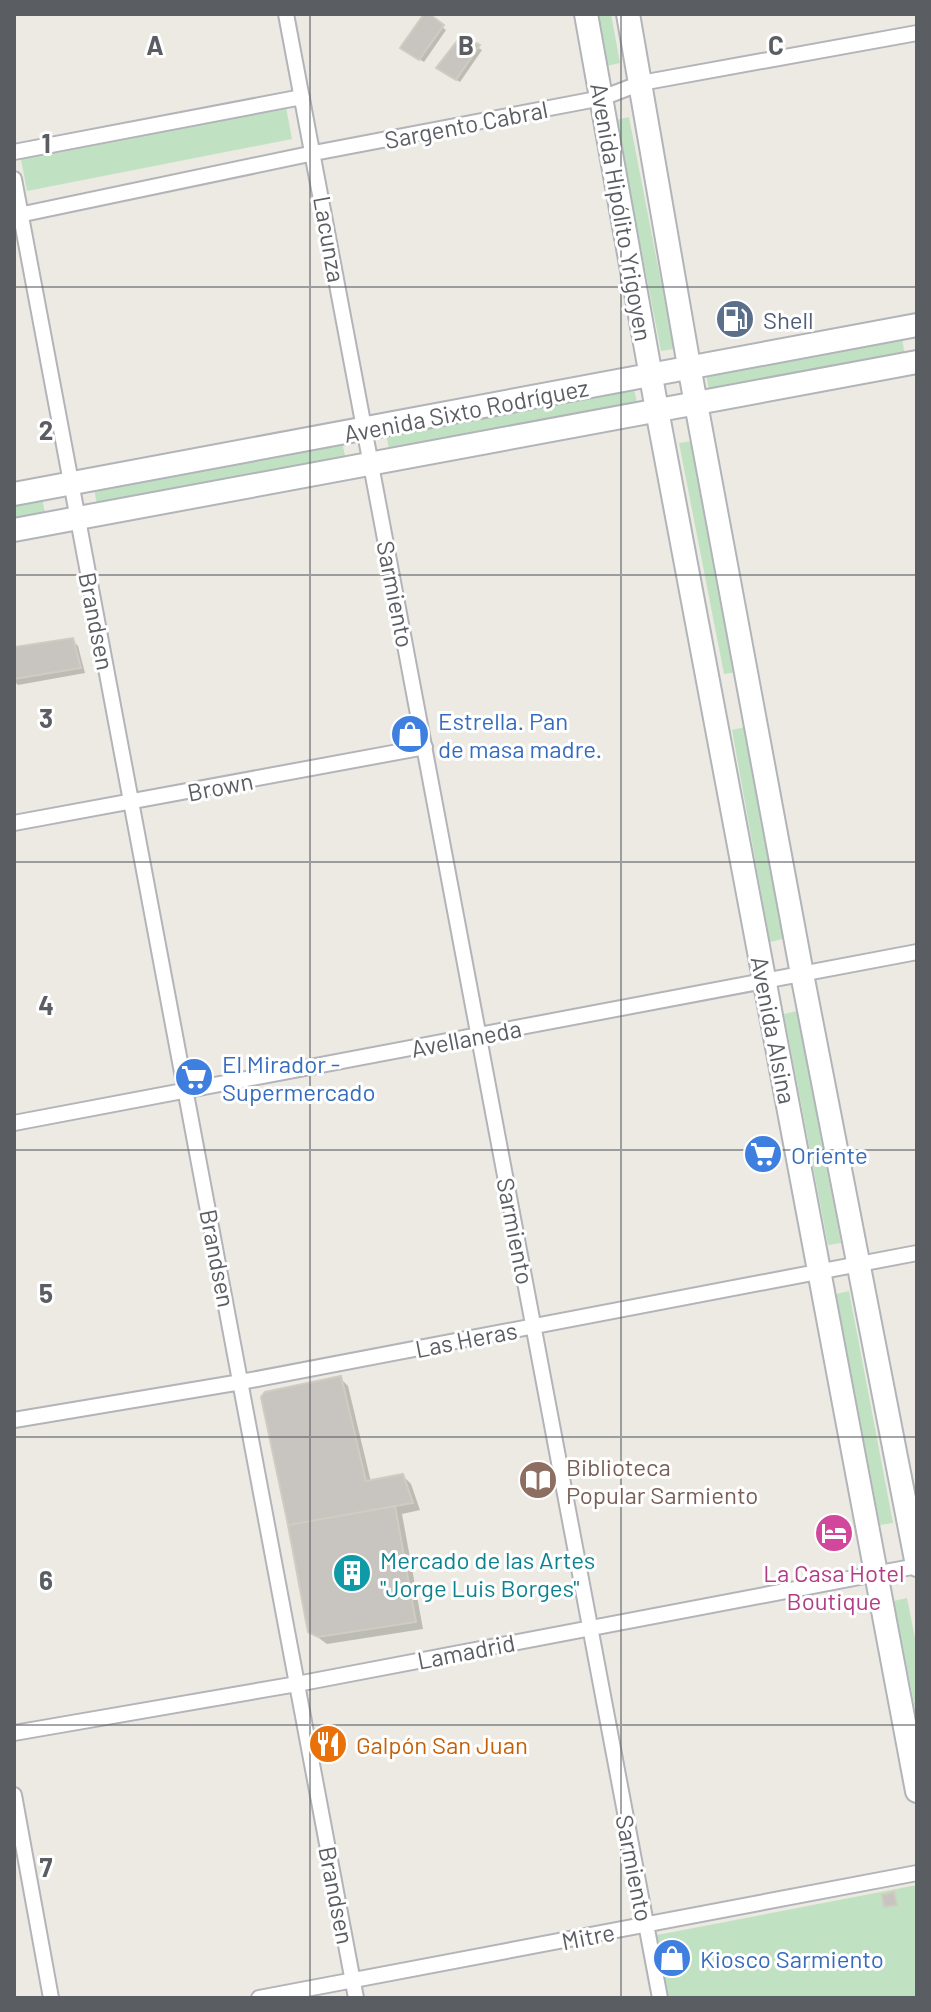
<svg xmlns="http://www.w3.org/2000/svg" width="931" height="2012" viewBox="0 0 931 2012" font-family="Barlow,sans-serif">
<rect width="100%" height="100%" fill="#eceae2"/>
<!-- green -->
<path fill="#c0e2c2" d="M598 14H611L620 63 607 66Z
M286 107 292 139 27 191 21 159Z
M629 117 674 349 661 351 616 120Z
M902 338 905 356 709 391 706 373Z
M634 389 638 407 390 453 386 434Z
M692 441 737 672 724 674 679 443Z
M342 442 346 460 97 506 94 488Z
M42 498 46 518 14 524V504Z
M745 727 783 939 770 942 732 730Z
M797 1011 841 1243 828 1245 784 1014Z
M849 1291 893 1523 880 1525 836 1294Z
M907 1598 917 1648V1719L894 1601Z
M917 1885V1998H669L657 1935Z"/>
<!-- shadow -->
<path fill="#0003" d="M442 27 446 30 424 62 406 51Z
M461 38 482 50 460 82 442 71Z
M72 640 78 646 85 673 18 685 14 681V649Z
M340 1378 348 1386 371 1482 403 1476 411 1484 420 1510 402 1514 423 1629 327 1644 309 1631Z"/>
<!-- building -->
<path fill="#c8c4c0" stroke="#d0ccc1" stroke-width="2" d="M424 14H429L444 25 419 60 400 48Z
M461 36 480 45 456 80 436 68Z
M73 638 81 668 14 679V647Z
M341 1376 366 1481 403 1474 413 1503 288 1525 261 1397 265 1392Z
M395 1506 416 1622 318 1637 308 1632 288 1525Z
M894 1892 897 1905 884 1907 882 1895Z
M675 1952 677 1963 669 1965 667 1954Z"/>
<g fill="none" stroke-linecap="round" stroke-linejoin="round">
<!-- minor casing -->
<g stroke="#b3b4b9" stroke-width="18">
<path id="minor" d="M286 14 660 1998
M14 152 302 97
M14 179 356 1998
M14 216 314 153 602 98 641 83 917 33
M14 823 425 747
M14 1123 917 952
M14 1420 241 1382 917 1253
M14 1733 297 1684 917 1566
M14 1795 51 1998
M259 1998 917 1873"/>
</g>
<!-- secondary casing -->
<g stroke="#b1b4b9" stroke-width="26">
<path id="secondary" d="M586 14 657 410 917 1791
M628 14 689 366 802 974 917 1565
M14 494 917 325
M14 530 917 362"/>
</g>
<!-- minor -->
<use href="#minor" stroke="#fff" stroke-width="14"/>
<!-- secondary -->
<use href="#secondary" stroke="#fff" stroke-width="22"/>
</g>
<!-- grid -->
<path fill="none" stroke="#5a5d62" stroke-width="2" stroke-opacity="0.55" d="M310 14V1998M621 14V1998M14 287H917M14 575H917M14 862H917M14 1150H917M14 1437H917M14 1725H917"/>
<!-- icons -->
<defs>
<g id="fuel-disc" transform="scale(2)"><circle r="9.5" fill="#5c6f8a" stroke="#fff"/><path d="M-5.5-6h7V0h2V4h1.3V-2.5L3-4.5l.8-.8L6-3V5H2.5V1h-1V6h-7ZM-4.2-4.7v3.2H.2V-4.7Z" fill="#fff"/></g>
<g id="shop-disc" transform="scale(2)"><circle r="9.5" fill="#3f7fe0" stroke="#fff"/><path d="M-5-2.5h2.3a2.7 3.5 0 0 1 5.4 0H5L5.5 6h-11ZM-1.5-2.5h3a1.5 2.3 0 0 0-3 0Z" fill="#fff"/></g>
<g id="supermarket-disc" transform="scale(2)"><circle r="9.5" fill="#3f7fe0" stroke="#fff"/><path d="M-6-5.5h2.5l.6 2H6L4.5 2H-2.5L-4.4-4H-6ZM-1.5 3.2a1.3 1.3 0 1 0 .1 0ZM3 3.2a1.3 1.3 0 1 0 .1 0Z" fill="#fff"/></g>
<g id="library-disc" transform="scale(2)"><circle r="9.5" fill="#8d6e63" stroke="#fff"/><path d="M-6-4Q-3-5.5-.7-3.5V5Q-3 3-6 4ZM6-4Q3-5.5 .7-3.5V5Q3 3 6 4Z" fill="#fff"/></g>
<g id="hotel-disc" transform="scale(2)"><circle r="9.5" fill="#d1479c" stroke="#fff"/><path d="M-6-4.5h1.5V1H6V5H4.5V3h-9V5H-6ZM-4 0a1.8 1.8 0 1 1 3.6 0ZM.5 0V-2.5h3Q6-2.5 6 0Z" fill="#fff"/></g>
<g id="building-disc" transform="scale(2)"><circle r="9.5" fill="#0f9aa8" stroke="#fff"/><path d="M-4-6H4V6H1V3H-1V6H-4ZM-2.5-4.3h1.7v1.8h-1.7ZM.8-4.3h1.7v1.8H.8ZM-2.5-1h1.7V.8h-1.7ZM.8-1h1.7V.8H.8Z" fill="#fff"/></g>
<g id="restaurant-disc" transform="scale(2)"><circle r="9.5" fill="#e8710a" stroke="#fff"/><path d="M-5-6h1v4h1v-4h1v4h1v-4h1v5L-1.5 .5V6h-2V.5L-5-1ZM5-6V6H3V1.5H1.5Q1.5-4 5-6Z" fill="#fff"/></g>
</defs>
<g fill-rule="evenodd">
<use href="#fuel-disc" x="735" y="319"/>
<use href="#shop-disc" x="410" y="734"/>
<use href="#supermarket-disc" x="194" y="1077"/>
<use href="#supermarket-disc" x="763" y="1154"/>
<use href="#library-disc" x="538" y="1480"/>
<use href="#hotel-disc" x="834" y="1533"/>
<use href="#building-disc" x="352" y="1573"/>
<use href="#restaurant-disc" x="328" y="1744"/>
<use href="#shop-disc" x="672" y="1958"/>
</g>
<g text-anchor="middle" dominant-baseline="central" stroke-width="6" stroke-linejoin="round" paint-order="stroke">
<!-- street labels -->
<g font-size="24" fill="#5a5d62" stroke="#fff">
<text transform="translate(466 124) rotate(-11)">Sargento Cabral</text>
<text transform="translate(622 212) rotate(80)">Avenida Hipólito Yrigoyen</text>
<text transform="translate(330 239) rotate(80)">Lacunza</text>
<text transform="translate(466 410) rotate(-11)">Avenida Sixto Rodríguez</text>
<text transform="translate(396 594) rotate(79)">Sarmiento</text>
<text transform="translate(97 621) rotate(79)">Brandsen</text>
<text transform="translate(220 786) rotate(-11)">Brown</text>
<text transform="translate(774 1030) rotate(79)">Avenida Alsina</text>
<text transform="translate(466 1038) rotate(-11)">Avellaneda</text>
<text transform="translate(516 1231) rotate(79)">Sarmiento</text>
<text transform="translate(218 1258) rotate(79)">Brandsen</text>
<text transform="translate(466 1339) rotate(-11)">Las Heras</text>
<text transform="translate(466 1651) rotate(-11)">Lamadrid</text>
<text transform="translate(635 1868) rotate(79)">Sarmiento</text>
<text transform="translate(337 1895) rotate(79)">Brandsen</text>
<text transform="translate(588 1936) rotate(-11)">Mitre</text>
</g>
<!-- service labels -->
<g font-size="24" fill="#4e5e75" stroke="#fff" text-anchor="start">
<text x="763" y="319">Shell</text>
</g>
<!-- shop labels -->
<g font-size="24" fill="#366cbe" stroke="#fff" text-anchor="start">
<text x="438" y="720">Estrella. Pan<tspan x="438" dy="28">de masa madre.</tspan></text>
<text x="222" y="1063">El Mirador -<tspan x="222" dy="28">Supermercado</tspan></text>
<text x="791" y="1154">Oriente</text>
<text x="700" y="1958">Kiosco Sarmiento</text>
</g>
<!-- education labels -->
<g font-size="24" fill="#785e54" stroke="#fff" text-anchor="start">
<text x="566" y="1466">Biblioteca<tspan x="566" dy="28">Popular Sarmiento</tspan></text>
</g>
<!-- culture labels -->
<g font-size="24" fill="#0d838f" stroke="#fff" text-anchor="start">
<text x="380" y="1559">Mercado de las Artes<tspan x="380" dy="28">"Jorge Luis Borges"</tspan></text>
</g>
<!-- hotel labels -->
<g font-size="24" fill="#b23c85" stroke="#fff">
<text x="834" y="1572">La Casa Hotel<tspan x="834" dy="28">Boutique</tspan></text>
</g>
<!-- food labels -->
<g font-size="24" fill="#c56008" stroke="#fff" text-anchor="start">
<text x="356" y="1744">Galpón San Juan</text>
</g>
</g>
<g font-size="26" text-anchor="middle" font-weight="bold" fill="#5a5d62" stroke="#fff" stroke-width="6" stroke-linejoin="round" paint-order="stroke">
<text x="155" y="55">A</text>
<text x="466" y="55">B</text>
<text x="776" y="55">C</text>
<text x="46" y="153">1</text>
<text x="46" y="440">2</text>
<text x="46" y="728">3</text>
<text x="46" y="1015">4</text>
<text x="46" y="1303">5</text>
<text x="46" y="1590">6</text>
<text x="46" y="1877">7</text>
</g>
<!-- border -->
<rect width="931" height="2012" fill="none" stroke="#5a5d62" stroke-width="32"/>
</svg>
